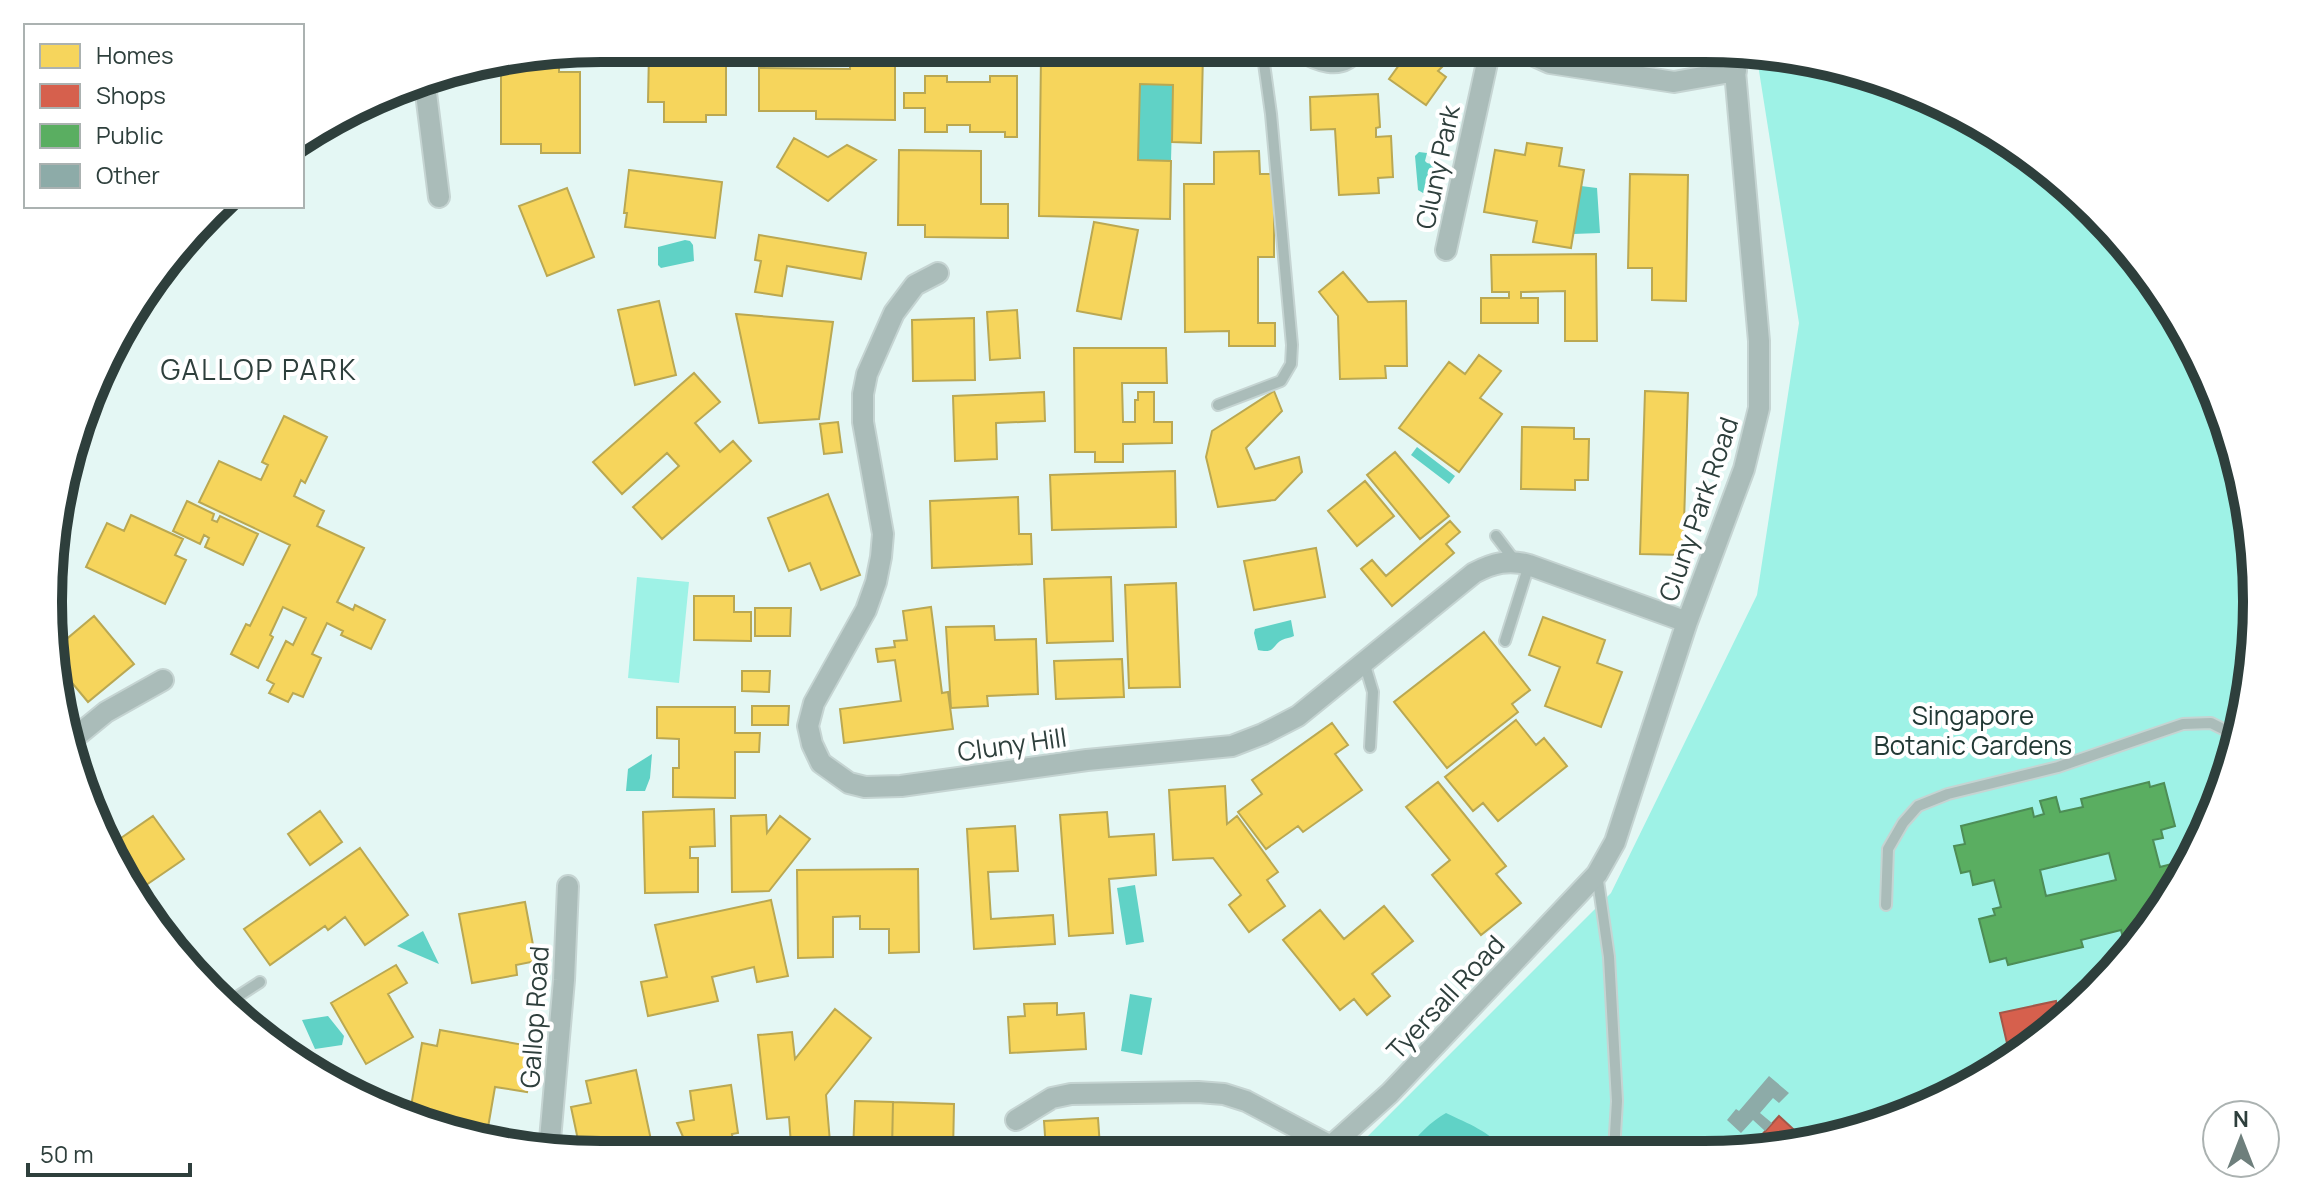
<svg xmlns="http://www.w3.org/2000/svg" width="2305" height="1203" viewBox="0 0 2305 1203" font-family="Manrope,sans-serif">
<rect width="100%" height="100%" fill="#e4f7f4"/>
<!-- green -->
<path fill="#9ef2e6" d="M1756 52 1846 67 1949 105 2041 163 2120 237 2183 325 2228 424 2252 530 2256 638 2238 745 2200 847 2120 966 2040 1041 1915 1113 1776 1150 1353 1151 1611 893 1757 595 1799 323Z
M637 577 689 582 679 683 628 678Z"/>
<!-- water -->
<path fill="#60d2c6" d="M1140 84 1173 85 1171 161 1138 160Z
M1419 152 1427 153 1425 161 1427 163 1435 165 1434 191 1423 193 1418 190 1415 156Z
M1581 186 1597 188 1600 233 1573 234Z
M685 240 690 241 693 245 694 261 661 268 658 265V247Z
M1417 447 1455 476 1449 484 1411 455Z
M1291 620 1294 636C1290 638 1286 638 1282 640 1272 645 1276 654 1258 650L1254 633 1255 629Z
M652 754 650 778 645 791H626L628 769Z
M1135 885 1144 942 1126 945 1117 888Z
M423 931 439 964 397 946Z
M1130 994 1152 998 1142 1055 1121 1051Z
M328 1016 344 1036 342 1045 315 1049 302 1020Z
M1446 1113C1469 1124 1489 1131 1505 1151H1408C1415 1136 1432 1121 1446 1113Z"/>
<!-- homes -->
<path fill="#f6d55c" stroke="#baa852" stroke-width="2" d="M850 48H895V120L816 119V111H759V68L850 69Z
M1385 49H1444L1452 57 1438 71 1446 77 1426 105 1389 79 1399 65 1384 50Z
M1102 50 1203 53 1201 143 1172 142 1173 85 1140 84 1138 160 1171 161 1170 219 1039 216 1041 56 1102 57Z
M649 51 726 52V115H706V122H664V102H648Z
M559 55V72H580V153H541V144H501V65Z
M925 76H947V82H990V76H1017V137H1005V132H970V125H947V132H925V108H904V93H925Z
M1378 94 1380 127 1376 128V137L1391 136 1393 177 1378 178 1379 193 1339 195 1335 129 1311 130 1310 97Z
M794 138 828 157 847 145 876 160 828 201 777 167Z
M1527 143 1562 148 1559 166 1584 170 1571 248 1533 242 1537 221 1484 212 1495 150 1525 155Z
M899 150 981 151V204H1008V238L925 237V225H898Z
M1259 151 1260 174H1274V257H1258V323H1275V346H1229V331L1185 332 1184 184H1214V152Z
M629 170 722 182 715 238 625 227 627 213H624Z
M1630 174 1688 175 1686 301 1652 300V268H1628Z
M567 188 594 257 547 276 519 206Z
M1094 222 1138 230 1121 319 1077 311Z
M759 235 866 253 861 279 787 266 782 296 755 292 761 261 755 260Z
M1596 254 1597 341H1565V291L1521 292V298H1538V323H1481V298H1509V292H1492L1491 255Z
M1343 272 1368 302 1406 301 1407 366H1385L1386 378 1340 379 1338 316 1319 292Z
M659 301 676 375 635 385 618 310Z
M1017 310 1020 358 990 360 987 312Z
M736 314 833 322 819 419 759 423Z
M974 318 975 380 913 381 912 320Z
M1074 348H1166L1167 383H1122L1123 422H1135V400H1138V392H1154V422H1172V443L1123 444V462H1095V452H1075Z
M1479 355 1501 371 1480 398 1502 414 1459 472 1399 428 1449 362 1465 374Z
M694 373 720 402 695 423 720 452 733 441 751 461 662 539 633 507 679 466 667 453 622 494 593 462Z
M1274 391 1282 411 1246 448 1255 469 1299 457 1302 472 1275 500 1218 507 1206 457 1212 431Z
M1645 391 1688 393 1683 555 1640 554Z
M1044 392 1045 421 996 423 997 459 955 461 953 396Z
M284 416 327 437 305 483 301 480 294 496 324 511 317 526 364 548 337 602 353 610 355 605 385 620 371 649 341 635 343 631 327 623 312 654 321 658 303 697 293 693 288 702 269 693 274 684 267 680 286 641 293 645 306 618 283 607 270 635 273 637 258 668 231 654 246 624 250 626 290 545 199 502 219 461 261 480 268 465 262 462Z
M838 422 842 452 824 454 820 424Z
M1522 427 1574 428V439H1589L1588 480H1575V490L1521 489Z
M1395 452 1449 516 1420 539 1367 475Z
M1175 471 1176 527 1052 530 1050 475Z
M1365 481 1394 516 1357 546 1328 511Z
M828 494 860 575 821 590 810 563 789 571 768 518Z
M1018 497 1019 534H1031L1032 564 932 568 930 501Z
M187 501 214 514 212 520 217 522 220 516 258 534 243 565 205 547 209 538 204 535 200 544 173 531Z
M131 515 183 539 175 555 186 560 165 604 86 567 107 523 124 531Z
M1450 521 1460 532 1446 544 1454 553 1392 606 1361 569 1372 560 1386 576Z
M1316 548 1325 597 1254 610 1244 561Z
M1111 577 1113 641 1047 643 1044 579Z
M1176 583 1180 687 1129 688 1125 585Z
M694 596H734V612H751V641L694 640Z
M931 607 942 693 948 692 953 729 844 743 840 709 901 701 895 660 878 662 876 649 895 647 894 641 907 640 903 611Z
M755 608H791L790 636H755Z
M94 616 134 664 88 702 73 684 62 693 49 638 57 647Z
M1543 617 1605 640 1597 663 1622 672 1601 727 1545 706 1560 667 1529 655Z
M994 626 995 640 1036 639 1038 694 987 696 988 706 951 708 946 627Z
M1484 632 1530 690 1512 704 1518 712 1447 768 1394 702Z
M1122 659 1124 697 1056 699 1054 661Z
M742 671H770L769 692 742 691Z
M752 706H789L788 725H752Z
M657 707H735V733H760L759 752H735V798L673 797V768H679V739L657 738Z
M1516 720 1536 745 1544 738 1567 766 1498 821 1483 803 1473 811 1445 777Z
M1332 723 1348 745 1335 754 1362 790 1303 832 1298 826 1266 849 1238 812 1262 794 1252 780Z
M1438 782 1506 866 1496 874 1521 903 1481 935 1432 875 1450 860 1406 807Z
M1225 786 1227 824 1237 816 1278 872 1267 880 1285 906 1249 932 1229 905 1241 895 1213 858 1173 860 1169 790Z
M714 809 715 846 690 847V858H698V892L645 893 643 812Z
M320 811 342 842 310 865 288 834Z
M1107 812 1109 837 1154 834 1156 875 1109 879 1113 933 1069 936 1060 815Z
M766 815 767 833 780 816 810 839 769 891 732 892 731 816Z
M153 816 184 859 136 892 160 926 157 928 141 909 108 847Z
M1015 826 1018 871 988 872 991 919 1053 915 1055 944 974 949 967 829Z
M360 848 408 915 365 945 345 917 328 930 325 926 270 965 244 929Z
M918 869 919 952 889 953V929H860V916L833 917V957L798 958 797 870Z
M771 900 788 976 757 982 754 967 712 977 718 1001 648 1016 641 982 667 977 655 925Z
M525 902 536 961 516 965 517 975 472 983 459 914Z
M1384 906 1413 941 1372 974 1390 996 1367 1015 1354 999 1340 1010 1283 940 1320 910 1344 939Z
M396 965 407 983 388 994 413 1037 366 1064 331 1003Z
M1057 1003V1015L1084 1013 1086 1049 1010 1053 1008 1017 1025 1016 1024 1004Z
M835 1009 871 1038 826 1095 830 1142 791 1145 789 1117 767 1119 758 1035 792 1032 795 1059Z
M440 1030 535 1047 527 1092 495 1087 486 1139 450 1133 409 1118 422 1043 437 1046Z
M636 1070 654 1154H581L571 1107 591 1103 586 1081Z
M731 1085 738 1133 732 1134 733 1143 722 1145 723 1153H690L677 1123 694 1120 690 1091Z
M855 1101 893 1102 892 1153H853Z
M893 1102 954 1104 953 1153H928V1149L892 1148Z
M1098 1118 1100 1147 1148 1144 1149 1152 1007 1153 1046 1150 1044 1121Z"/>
<!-- shops -->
<path fill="#d6604d" stroke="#a45648" stroke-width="2" d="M2056 1001 2057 1010 2077 1006 2040 1041 2018 1054 2010 1056 2000 1013Z
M1779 1116 1805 1140 1802 1143 1776 1150H1748Z"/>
<!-- public -->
<path fill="#5aae61" stroke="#4d8d56" stroke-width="2" fill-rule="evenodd" d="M2149 782 2150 787 2164 783 2175 826 2161 830 2163 838 2153 840 2160 867 2184 861 2186 868 2141 934 2123 938 2121 930 2081 940 2083 947 2008 965 2006 958 1990 962 1979 919 1995 915 1993 909 2001 907 1994 880 1973 885 1970 871 1961 873 1954 846 1965 844 1961 826 2032 808 2034 817 2044 814 2040 801 2056 797 2060 812 2083 807 2081 799ZM2109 853 2116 880 2046 896 2040 870Z"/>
<!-- building -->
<path fill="#8daba8" d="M1769 1076 1789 1093 1779 1103 1773 1098 1760 1113 1772 1123 1765 1131 1753 1120 1741 1133 1727 1120 1736 1109 1739 1111Z"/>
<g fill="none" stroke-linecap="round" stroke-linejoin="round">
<!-- lane casing -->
<g stroke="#c5d4d2" stroke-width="14">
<path id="lane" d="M1218 405 1281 381 1291 364 1292 345 1271 114 1262 49
M1496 536 1515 561
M1505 641 1529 565
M1364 662 1373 692 1370 747
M1597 874 1609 957 1617 1101 1614 1151
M1886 905 1888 849 1903 823 1918 806 1948 794 2058 767 2183 724 2211 723 2239 737
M226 1004 260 982"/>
</g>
<!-- street casing -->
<g stroke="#c5d4d2" stroke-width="24">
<path id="street" d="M1298 49C1315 60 1342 72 1356 49
M1519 49 1550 63 1674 82 1736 71
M424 77 439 197
M1446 250 1490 49
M938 273 915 285 894 313 867 374 863 394V422L883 534 881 557 876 582 866 610 814 703 808 726 812 744 821 763 849 783 865 787 901 786 1087 760 1232 746 1263 734 1298 716 1474 573C1493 563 1509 559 1529 565L1687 622
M73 739 106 712 163 680
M1016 1120 1052 1098 1071 1094 1198 1092 1224 1094 1246 1101 1331 1146
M549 1151 564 980 568 886
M1328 1152 1331 1146 1390 1093 1597 874 1615 842 1687 622 1744 469 1759 408V341L1733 49"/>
</g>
<!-- lane -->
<use href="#lane" stroke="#aabcb9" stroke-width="10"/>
<!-- street -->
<use href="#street" stroke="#aabcb9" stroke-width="20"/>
</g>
<g text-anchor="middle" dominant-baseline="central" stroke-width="8" stroke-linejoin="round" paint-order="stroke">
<!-- street labels -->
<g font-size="26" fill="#2e3f3c" stroke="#fff">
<text transform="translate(1437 167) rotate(-78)">Cluny Park</text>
<text transform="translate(1698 509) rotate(-71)">Cluny Park Road</text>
<text transform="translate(1012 744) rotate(-8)">Cluny Hill</text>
<text transform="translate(1445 997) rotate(-47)">Tyersall Road</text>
<text transform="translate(534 1017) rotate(-86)">Gallop Road</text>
</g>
<!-- park labels -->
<g font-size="26" fill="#213935" stroke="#fff">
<text x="1973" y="715">Singapore<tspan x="1973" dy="30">Botanic Gardens</tspan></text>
</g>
<!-- neighbourhood labels -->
<g font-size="28" letter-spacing="2" fill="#2e3f3c" stroke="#fff">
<text x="259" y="369">GALLOP PARK</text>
</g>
</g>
<!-- crop -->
<path d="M0 0H2305V1203H0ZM601 62H1704A539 539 0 0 1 2243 601V602A539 539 0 0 1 1704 1141H601A539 539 0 0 1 62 602V601A539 539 0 0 1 601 62Z" fill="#fff" fill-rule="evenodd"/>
<path fill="none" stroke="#2e3f3c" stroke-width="10" d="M601 62H1704A539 539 0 0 1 2243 601V602A539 539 0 0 1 1704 1141H601A539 539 0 0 1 62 602V601A539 539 0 0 1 601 62Z"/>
<!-- legend -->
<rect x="24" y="24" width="280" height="184" fill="#ffffff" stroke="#abb2b1" stroke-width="2"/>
<rect x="40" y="44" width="40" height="24" fill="#f6d55c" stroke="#abb2b1" stroke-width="2"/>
<text x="96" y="64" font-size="24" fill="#2e3f3c">Homes</text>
<rect x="40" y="84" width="40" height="24" fill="#d6604d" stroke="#abb2b1" stroke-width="2"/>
<text x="96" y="104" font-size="24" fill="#2e3f3c">Shops</text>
<rect x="40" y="124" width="40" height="24" fill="#5aae61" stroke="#abb2b1" stroke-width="2"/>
<text x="96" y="144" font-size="24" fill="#2e3f3c">Public</text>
<rect x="40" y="164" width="40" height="24" fill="#8daba8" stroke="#abb2b1" stroke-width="2"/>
<text x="96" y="184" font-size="24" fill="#2e3f3c">Other</text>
<!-- north arrow -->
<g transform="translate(2241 1139)"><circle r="38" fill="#ffffff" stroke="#abb2b1" stroke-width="2"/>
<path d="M0-6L14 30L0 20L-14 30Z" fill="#6e7f7c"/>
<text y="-12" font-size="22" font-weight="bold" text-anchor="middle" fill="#2e3f3c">N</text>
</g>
<!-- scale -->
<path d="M28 1163v12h162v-12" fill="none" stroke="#2e3f3c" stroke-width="4"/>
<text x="40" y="1163" font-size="24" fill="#2e3f3c" stroke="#ffffff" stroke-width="6" paint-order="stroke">50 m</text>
</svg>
